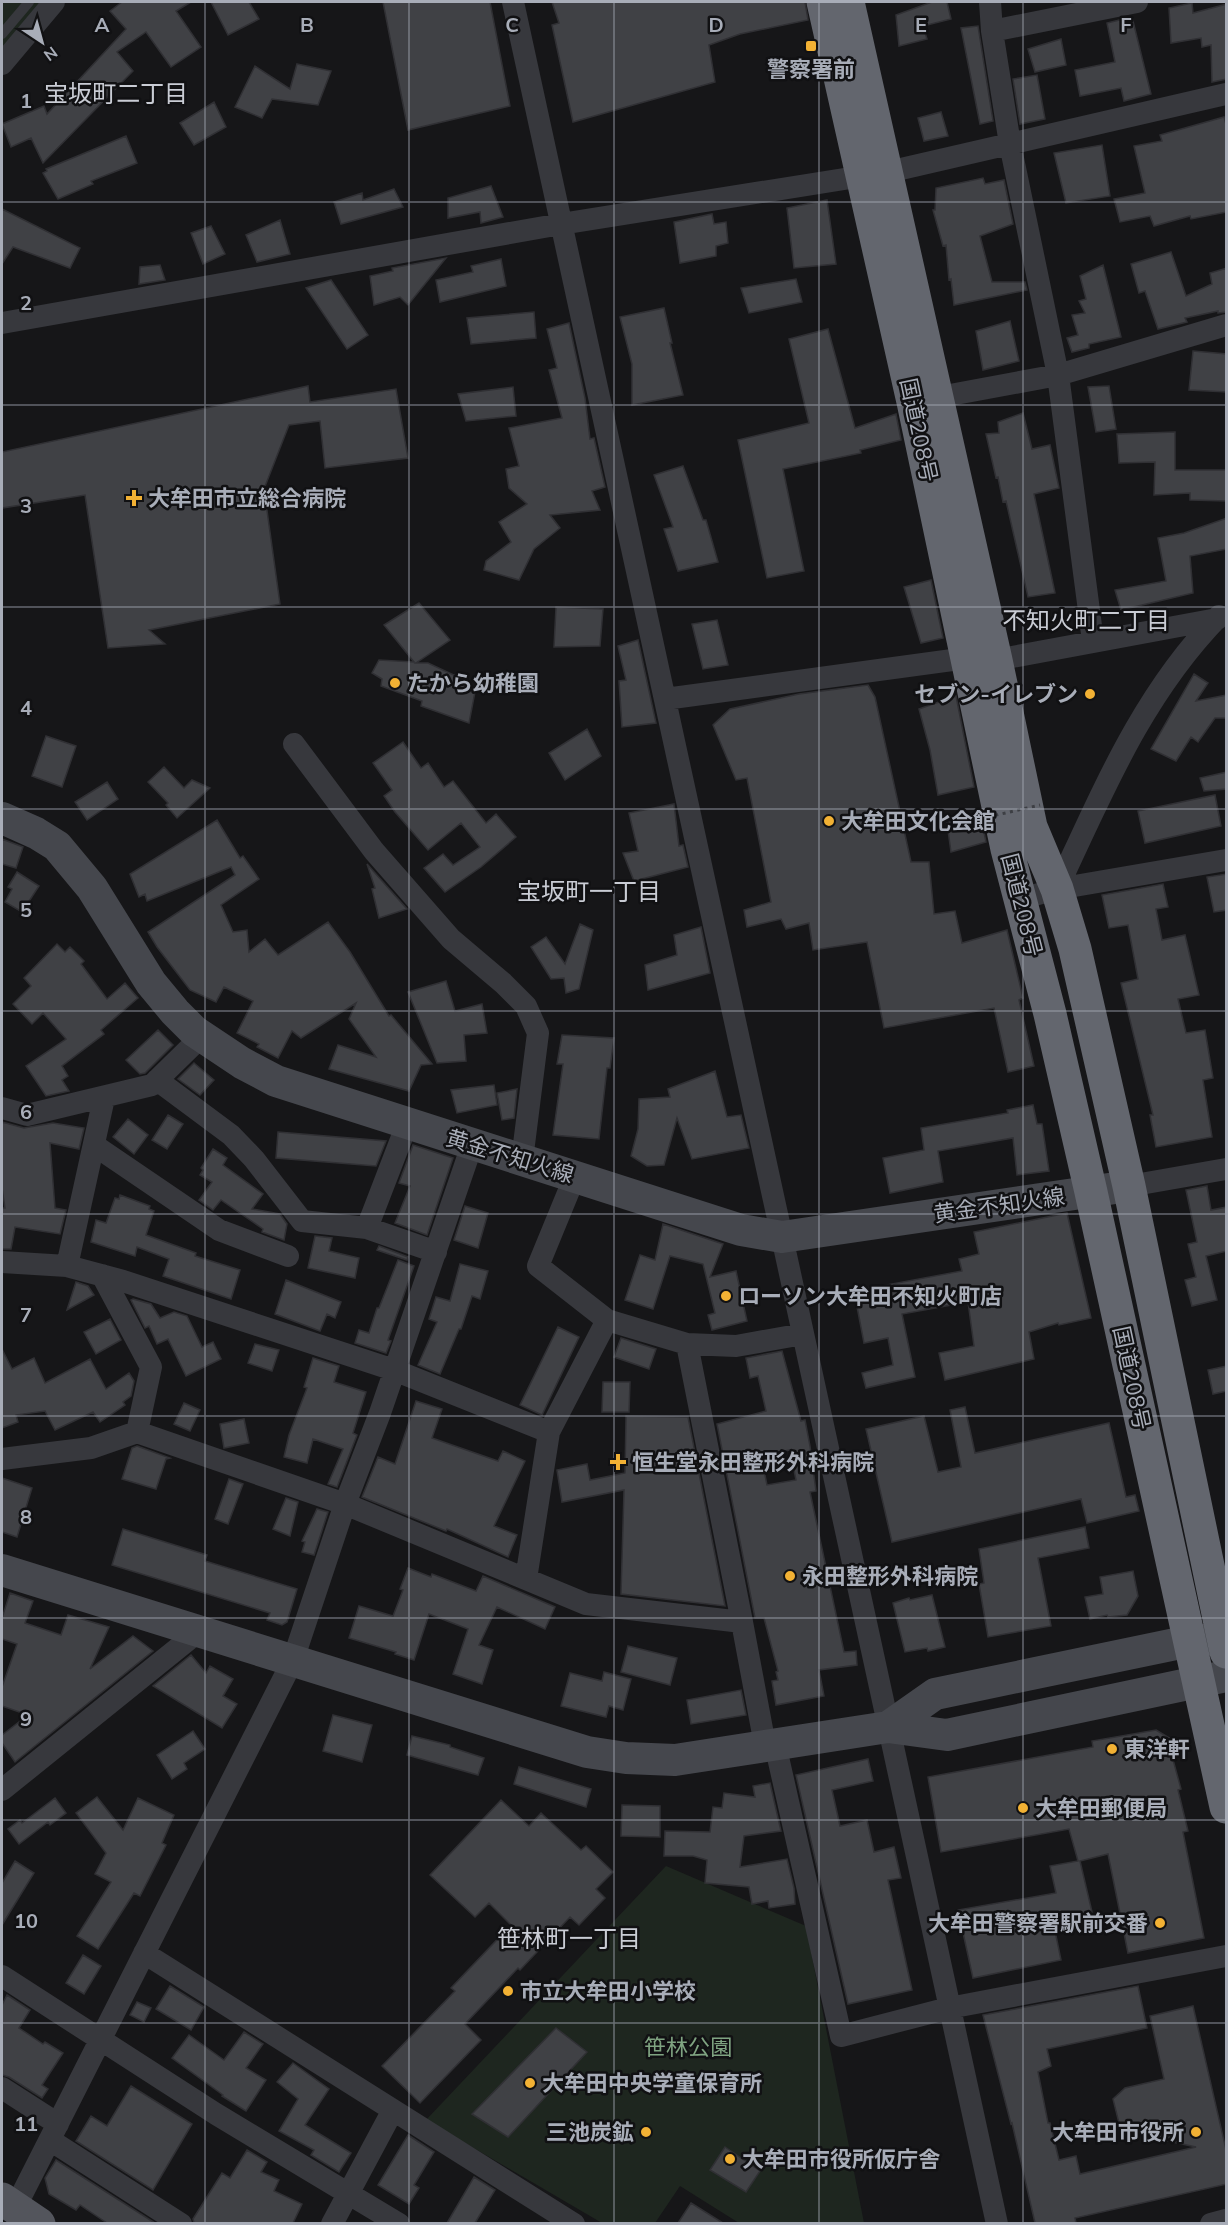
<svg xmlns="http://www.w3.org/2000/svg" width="1228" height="2225" viewBox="0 0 1228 2225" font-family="Mulish,'Noto Sans JP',sans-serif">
<rect width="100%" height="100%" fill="#161618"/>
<!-- green -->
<path fill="#1e261f" d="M2 2H54L2 59Z
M666 1866 806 1926 864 2223H739L680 2186 655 2223H602L426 2120Z"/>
<!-- building -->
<path fill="#404145" stroke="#303034" stroke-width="1.5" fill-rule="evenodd" d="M122 2H191L176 11 201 47 171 67 146 32 117 52 133 71 43 163 31 138 11 147 2 124 44 106 47 114 126 29 110 11Z
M211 2H249L259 19 228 35Z
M383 2H490L510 106 408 130Z
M552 2H805L808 20 740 34 709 45 715 82 573 122 552 25 559 23Z
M932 2H947L951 19 923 26 927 39 899 46 896 15Z
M1192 3 1193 13 1227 4V79L1212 82 1211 45 1202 47 1201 38 1171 43 1169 8Z
M1132 17 1151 94 1124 101 1121 88 1080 96 1075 70 1115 62 1107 23Z
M978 26 993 121 980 124 961 28Z
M1061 39 1066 65 1035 72 1028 49Z
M297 64 331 71 318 105 272 99 262 118 235 107 255 66 290 89Z
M1037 75 1045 119 1020 124 1013 79Z
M214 102 226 127 194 145 180 123Z
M941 112 948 136 924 141 918 118Z
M1224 117 1227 128V212L1191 219 1190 216 1154 226 1150 216 1120 222 1114 199 1145 193 1134 146 1162 141 1160 135Z
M126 136 137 163 91 181 93 184 58 199 43 173 47 171 46 169Z
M1102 145 1110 196 1066 203 1054 153Z
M983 178 985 184 1004 180 1013 224 980 236 992 282H1025L1027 290 954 305 951 279 949 280 946 245 943 246 933 210H935L936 188Z
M491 186 503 217 481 223 480 212 448 218V198Z
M394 189 403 207 341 224 334 202 362 193 363 200Z
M827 200 836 264 794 268 787 208Z
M2 209 80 248 70 268 13 247 2 264Z
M712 214 714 224 726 222 728 243 716 246V256L680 263 674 222Z
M280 220 290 254 257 262 246 235Z
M211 226 225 254 203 264 191 233Z
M1171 252 1186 296 1212 284 1210 273 1227 268V312L1218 313V311L1185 318 1187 322 1158 329 1145 291 1139 293 1131 264Z
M446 258 408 305 400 297 374 305 370 276 393 271 392 268Z
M501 259 506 286 440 302 436 280 473 272 471 266Z
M160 265 165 280 139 284 140 267Z
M1103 265 1121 337 1089 344V348L1072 352 1067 338 1078 335 1072 315 1085 313 1079 301 1086 299 1080 276Z
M796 279 802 302 749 313 741 288Z
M331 280 368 335 347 349 306 288Z
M664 308 672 343H670L683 395 632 405V364L620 317Z
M534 312 536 338 471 344 467 318Z
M1010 321 1019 361 983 370 976 331Z
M569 323 585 398 590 439 594 438 605 487 592 491 600 510 550 515 560 528 534 549 519 580 484 570 486 561 511 542 499 522 527 504 509 488 506 469 519 466 509 428 562 418 549 370 557 368 547 329Z
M828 329 855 428 896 414 901 440 860 450 861 453 783 469 804 571 767 578 738 440 809 423 789 339Z
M1193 351 1227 354V392L1189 390Z
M308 386 310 402 396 389 408 458 325 468 320 421 289 425 264 489 280 604 149 630 165 644 108 648 85 495 2 508V452Z
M1109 386 1116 429 1096 432 1088 387Z
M513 387 516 416 466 421 458 394Z
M1023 413 1032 449 1050 445 1059 488 1034 494 1055 593 1028 597 1006 501 1003 502 998 477 996 478 986 434 999 433 998 422Z
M1175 432V470H1227V501L1190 500V493L1154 495 1155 462 1119 463 1117 434Z
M683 466 703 520H706L718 562 678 571 664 529 673 527 654 475Z
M1227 518V549L1190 556 1193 593 1121 610 1115 590 1166 581 1158 538 1184 533Z
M931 580 943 638 921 643 904 587Z
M419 603 450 640 416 663H428L469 682 465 691 475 692 469 723 421 706 422 701 381 686 382 679 372 673 379 660 414 662 384 625Z
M556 607 603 609 600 646 554 647Z
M717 620 728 665 703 669 692 624Z
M638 640 656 723 622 727 619 681 626 680 618 646Z
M1194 674 1208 683 1196 701 1227 695V718H1215L1198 742 1191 737 1176 761 1151 749Z
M868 685 875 697 911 862H929L934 914 955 911 962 943 1007 930 1023 998 1019 1000 1034 1066 1008 1072 994 1008 884 1028 867 942 813 950 809 923 786 929 781 919 747 927 744 910 771 902 747 778 736 780 713 725 730 709 799 694Z
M956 696 974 787 938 795 930 750 919 709Z
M587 729 601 756 565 780 549 753Z
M46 736 76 746 62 787 32 776Z
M403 742 421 768 428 763 444 787 453 781 486 823 496 814 516 837 481 867 445 892 424 868 443 854 453 865 480 847 461 823 428 850 395 812 384 796 392 790 373 763Z
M164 767 184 788 192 780 210 788 177 818 166 805 168 803 148 782Z
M1227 772V789L1204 791 1200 778Z
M107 782 118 799 87 820 75 802Z
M1215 795 1221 826 1145 843 1138 811Z
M674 804 679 846 683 845 688 867 634 881 623 853 638 851 629 813Z
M980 812 986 842 951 852 947 823Z
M217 820 240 858 243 856 259 879 221 905 233 932 247 930 249 952 265 939 278 955 328 922 350 952 389 1016 391 1015 432 1064 421 1065 409 1091 329 1069 338 1045 376 1057 349 1019 356 1003 301 1038 292 1031 278 1058 257 1047 259 1044 237 1033 253 1001 224 987 216 1002 190 990 157 947 148 932 235 875 231 867 147 901 145 894 139 897 130 874Z
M2 839 23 847 16 868 2 864Z
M367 864 407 909 379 918 372 889 375 888Z
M17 872 39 886 22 912 5 902 12 889 8 887Z
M1227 874V910L1214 912 1207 877Z
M1163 884 1168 907 1156 909 1162 940 1185 935 1199 995 1178 999 1186 1033 1205 1030 1213 1078 1203 1080 1212 1137 1156 1147 1150 1115H1153L1121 983 1138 979 1128 925 1109 928 1102 895Z
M580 924 593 930 579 989 566 993 564 978 551 979 531 947 546 937 565 964Z
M701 927 710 973 648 990 645 965 677 955 674 935Z
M57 944 65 952 70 947 84 961 81 964 107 999 125 983 138 998 101 1030 104 1034 62 1066 68 1076 62 1080 69 1091 46 1096 26 1066 66 1039 43 1013 32 1024 13 1004 31 986 24 978Z
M446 981 455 1011 482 1004 487 1033 464 1035 466 1061 437 1063 408 992Z
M158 1030 173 1045 145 1073 140 1074 126 1060Z
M562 1035 614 1038 610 1068H607L599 1139 553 1135 563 1064H557Z
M194 1063 214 1080 200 1095 178 1079Z
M715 1071 727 1117 741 1115 749 1148 692 1159 677 1118 664 1165 647 1166 631 1156 638 1129 639 1099 670 1097 668 1089Z
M494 1085 497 1105 457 1113 451 1090Z
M517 1089 514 1118 502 1120 497 1093Z
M1033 1105 1037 1124H1042L1049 1171 1017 1175 1013 1138 938 1151 943 1182 890 1193 883 1158 924 1150 921 1128 1008 1113 1007 1110Z
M168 1115 183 1124 167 1149 152 1140Z
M128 1119 148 1135 134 1154 113 1137Z
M2 1122 24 1128 53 1123 84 1128 79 1149 50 1143 55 1208 66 1210 60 1234 15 1227 11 1249H2V1208H5L2 1188Z
M278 1132 386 1141 376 1166 276 1158Z
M413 1145 453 1158 427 1235 395 1223 410 1186 399 1183Z
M213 1149 227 1158 223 1165 263 1194 252 1209 280 1214 287 1224 284 1240 262 1232 263 1229 221 1200 213 1210 199 1200 212 1182 200 1175 203 1170 201 1168Z
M1207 1186 1211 1210 1227 1207V1251L1206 1256 1217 1300 1192 1306 1185 1280 1196 1277 1188 1244 1197 1242 1186 1190Z
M120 1195 150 1206 149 1209 154 1211 146 1235 196 1253 195 1256 240 1270 231 1299 163 1276 169 1259 137 1247 135 1256 91 1242 96 1220 106 1223 115 1198 119 1199Z
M465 1206 488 1213 478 1248 454 1240Z
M1067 1213 1091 1318 1059 1325 1058 1323 1029 1332 1034 1359 945 1380 939 1353 974 1346 968 1302 902 1314 915 1377 866 1388 862 1373 893 1365 888 1338 864 1343 854 1291 962 1271 959 1259 979 1254 974 1232Z
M663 1224 723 1244 710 1277 736 1271 747 1321 712 1330 708 1315 715 1313 703 1264 670 1256 653 1309 625 1300 640 1255 655 1260Z
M315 1236 332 1238 329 1251 359 1258 355 1278 308 1268Z
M379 1246 408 1257 407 1260 377 1250Z
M398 1260 414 1266 388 1340 391 1341 386 1353 355 1343 359 1330 369 1333 377 1308H379Z
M460 1264 488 1271 480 1299 472 1296 461 1329H459L440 1374 418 1365 437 1322 429 1319 436 1297 450 1301Z
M286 1280 341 1302 335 1318 327 1314 320 1331 275 1314Z
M76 1282 88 1286 94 1295 67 1310Z
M133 1299 151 1304 160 1318 174 1312 187 1316 202 1347 213 1342 221 1359 186 1376 168 1339 157 1344 149 1326 145 1328 131 1300Z
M110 1319 121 1340 96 1354 84 1332Z
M558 1327 579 1337 542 1415 520 1405Z
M621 1338 656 1349 649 1369 614 1357Z
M255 1344 279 1350 272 1371 248 1363Z
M2 1349 12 1369 34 1358 45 1383 90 1359 106 1389 129 1373 134 1381 131 1396 123 1402 125 1405 100 1422 93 1412 55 1430 45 1411 16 1415 18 1422 2 1428Z
M782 1351 801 1421 805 1420 810 1446 816 1491 810 1492 844 1652 856 1651 857 1665 819 1670 824 1696 776 1705 772 1681 778 1680 776 1672 778 1671 764 1618H755L717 1424 766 1411 758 1376 750 1378 746 1358ZM790 1450 796 1480 767 1485 761 1456Z
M313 1358 339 1366 334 1382 366 1392 353 1433 357 1435 337 1487 328 1484 343 1449 313 1439 307 1463 284 1457 289 1435 307 1388 304 1387Z
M1227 1366V1391L1213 1394 1208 1370Z
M603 1382H630L629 1412H602Z
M416 1401 442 1409 432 1438 498 1461 503 1451 525 1461 494 1526 517 1535 508 1557 447 1529 446 1531 362 1497 378 1457 395 1464Z
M184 1403 200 1410 190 1431 174 1424Z
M965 1407 975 1453 1109 1423 1126 1497 1135 1495 1139 1511 1087 1523 1081 1499 892 1542 866 1429 924 1416 938 1472 961 1467 950 1410Z
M626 1416 688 1417 725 1606 621 1594 624 1490 562 1502 557 1470 587 1464 590 1480 625 1473Z
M244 1419 249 1443 224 1448 220 1424Z
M137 1446 170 1458 166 1459 156 1489 122 1479 132 1448Z
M2 1478 32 1488 17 1537 2 1532Z
M229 1479 243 1484 228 1524 215 1519Z
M286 1498 298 1502 290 1536 273 1529Z
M317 1509 328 1512 314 1555 302 1552 305 1542 302 1541Z
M1085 1527 1089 1548 1038 1558 1051 1626 988 1637 979 1584 984 1583 979 1549Z
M123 1529 207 1555 205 1561 297 1589 287 1622 282 1625 267 1620 270 1613 112 1565Z
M408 1568 431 1577 432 1574 476 1591 483 1576 555 1607 545 1629 497 1607 479 1645 493 1650 482 1684 453 1674 468 1629 429 1614 414 1660 395 1654 396 1652 349 1638 359 1606 393 1616 403 1590 400 1589Z
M1133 1571 1138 1596 1127 1615 1108 1617 1107 1615 1090 1619 1085 1597 1103 1594 1100 1577Z
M10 1593 33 1601 25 1623 61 1635 68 1615 109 1627 90 1669 133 1636 153 1651 15 1762 2 1743V1735L28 1715 2 1706V1687L17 1644 2 1639V1618Z
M932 1595 945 1647 928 1651 927 1648 905 1652 893 1603 909 1598 910 1600Z
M628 1646 677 1658 670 1685 621 1672Z
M191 1655 206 1673 210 1666 233 1679 223 1696 237 1704 222 1728 153 1686Z
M604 1672 631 1679 623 1710 609 1706 606 1717 561 1706 570 1673 602 1681Z
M741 1690 746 1715 691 1724 687 1700Z
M333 1715 372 1725 362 1762 323 1751Z
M1156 1730 1171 1739 1175 1755 1172 1756 1181 1789 1178 1790 1188 1831 1183 1832 1204 1938 1128 1953 1108 1854 1080 1861 1092 1912 1053 1921 1061 1960 973 1978 958 1910 1056 1893 1050 1866 1078 1861 1069 1829 941 1852 928 1777 1093 1747 1092 1741Z
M193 1731 205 1749 184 1763 187 1769 172 1779 157 1755Z
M412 1736 450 1745V1747L484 1758 478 1775 407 1755Z
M868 1759 873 1781 832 1790 840 1826 867 1820 874 1852 894 1847 901 1878 888 1880 912 1990 848 2004 796 1775Z
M519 1767 591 1789 586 1807 514 1784Z
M770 1783 781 1831 744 1836 740 1867 787 1859 794 1888 795 1904 769 1908 768 1901 752 1904 749 1887 705 1883 707 1860 693 1856H664L665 1831 710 1832 713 1807 722 1808 724 1793 755 1797 753 1786Z
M97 1797 123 1830 138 1798 174 1815 162 1843 166 1845 140 1896 134 1893 98 1949 77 1936 111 1882 95 1874 106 1853 76 1813Z
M55 1798 66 1813 50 1825 48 1822 19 1844 8 1829 20 1820 22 1823Z
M501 1800 529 1826 541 1813 581 1850 586 1846 613 1872 596 1889 605 1898 579 1925 570 1917 520 1970 518 1968 465 2024 481 2040 420 2103 382 2066 455 1991 451 1988 511 1925 489 1903 475 1917 430 1875Z
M622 1805 660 1806V1837L621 1836Z
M15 1861 34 1873 2 1925V1883Z
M83 1955 101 1966 84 1994 66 1983Z
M170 1986 204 2007 191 2030 156 2009Z
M1138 1986 1147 2028 1047 2049 1051 2066 1038 2072 1048 2123H1050L1059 2160 1076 2156 1080 2174 1196 2147 1121 2131 1113 2099 1125 2088 1164 2079 1150 2016 1193 2006 1227 2154V2184L1075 2218 1076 2223H1035L1012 2123 1011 2124 983 2015Z
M7 1995 30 2010 19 2028 43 2044 45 2042 63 2053 42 2085 48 2089 42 2098 9 2077 2 2075V2005Z
M137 2002 151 2008 144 2022 130 2015Z
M556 2028 587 2052 508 2137 472 2114Z
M244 2032 263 2044 246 2068 266 2080 246 2111 222 2096 223 2095 172 2058 189 2035 224 2060Z
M293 2063 329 2089 305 2125 351 2153 339 2172 311 2155 314 2150 279 2131 298 2099 277 2082Z
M131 2086 192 2124 153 2190 76 2141 91 2116 107 2126Z
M408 2135 434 2152 414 2185 419 2188 409 2204 378 2185Z
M725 2147 760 2171 746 2192 710 2170Z
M247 2150 267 2162 261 2172 279 2180 274 2191 302 2204 293 2223H194L193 2219 222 2173 230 2178Z
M56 2160 155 2223H107L80 2205 76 2210 49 2194 45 2178Z
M474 2177 495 2190 475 2223H447Z
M691 2203 723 2223H678Z"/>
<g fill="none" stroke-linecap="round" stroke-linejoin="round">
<!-- lane -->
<path stroke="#37383d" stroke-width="10" d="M2 34 29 2"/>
<!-- street -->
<path stroke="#37383d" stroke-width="22" d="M513 2 997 2224
M990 2 992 31 1010 144 1058 375 1093 641
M992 31 1137 2
M2 64 54 2
M2 323 561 224 888 172 1226 94
M923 400 1058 375 1226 325
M665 699 967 658 996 660 1217 619
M294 744 374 851 451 939 503 983 526 1006 538 1033 522 1160
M1057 889C1103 791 1142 695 1219 616
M1020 899 1057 889 1226 860
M157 1080 231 1135 254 1159 302 1221 367 1228 436 1252
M2 1108 27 1115 152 1085 202 1036
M94 1145 219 1230 288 1256
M575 1176 538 1266 607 1320 687 1344 736 1346 803 1334
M1129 1186 1226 1169
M367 1228 407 1124
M2 1262 67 1266 123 1281 394 1370 549 1432
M67 1266 104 1098
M102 1275 151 1367 137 1432
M687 1344 742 1622
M2 1459 91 1448 137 1432 345 1504 586 1604 742 1622 765 1745
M526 1579 549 1432 607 1320
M775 1744 841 2036 949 2008 1226 1956
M2 1790 198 1632
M144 1953 574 2224
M2 1976 216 2114 399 2224
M2 2088 58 2124
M50 2140 181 2224
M15 2208 293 1660 345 1504 380 1413 472 1145
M332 2224 393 2110
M1211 2224 1226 2220"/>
<!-- secondary -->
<path stroke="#45474d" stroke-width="32" d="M2 818 36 833 57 846 92 888 151 983 175 1012 194 1031 242 1063 276 1081 741 1230 782 1237 1129 1186
M2 1570 587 1752 626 1758 675 1760 888 1727 947 1735 1226 1676
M888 1727 935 1694 1190 1641 1216 1639"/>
<!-- primary -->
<path stroke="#53555c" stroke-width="33" d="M2 2199 39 2224"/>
<!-- highway -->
<path stroke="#63666e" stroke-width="33" d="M823 2 913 402 1007 849 1050 1014 1091 1192 1226 1807
M848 2 996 660 1031 827 1057 889 1075 949 1129 1186 1226 1652"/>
<!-- path-bridge -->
<path stroke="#3d3f44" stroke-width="3" stroke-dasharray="3 4.5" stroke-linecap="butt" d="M988 817 1040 805"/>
</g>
<!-- grid -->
<path fill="none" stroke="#a8adb8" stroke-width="1.5" stroke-opacity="0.55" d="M205 2V2224M409 2V2224M614 2V2224M819 2V2224M1023 2V2224M2 202H1226M2 405H1226M2 607H1226M2 809H1226M2 1011H1226M2 1214H1226M2 1416H1226M2 1618H1226M2 1820H1226M2 2023H1226"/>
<!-- markers -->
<g fill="#f2b134" stroke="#111113" stroke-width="2">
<rect x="805" y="40" width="12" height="12" rx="3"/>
<path d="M131 489h6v6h6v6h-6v6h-6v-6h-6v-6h6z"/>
<circle cx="395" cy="683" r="6"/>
<circle cx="1090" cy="694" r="6"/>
<circle cx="829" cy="821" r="6"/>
<circle cx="726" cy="1296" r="6"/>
<path d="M615 1453h6v6h6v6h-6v6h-6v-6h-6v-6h6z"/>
<circle cx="790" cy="1576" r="6"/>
<circle cx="1112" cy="1749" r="6"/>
<circle cx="1023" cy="1808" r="6"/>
<circle cx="1160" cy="1923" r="6"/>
<circle cx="508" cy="1991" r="6"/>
<circle cx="530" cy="2083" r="6"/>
<circle cx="646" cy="2132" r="6"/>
<circle cx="1196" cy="2132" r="6"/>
<circle cx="730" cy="2159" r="6"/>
</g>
<g text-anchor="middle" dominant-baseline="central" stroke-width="5" stroke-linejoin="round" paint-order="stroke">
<!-- poi labels -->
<g font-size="22" font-weight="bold" fill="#a8adb8" stroke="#111113" text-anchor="start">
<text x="811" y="69" text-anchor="middle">警察署前</text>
<text x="148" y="498">大牟田市立総合病院</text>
<text x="407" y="683">たから幼稚園</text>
<text x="1078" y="694" text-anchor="end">セブン-イレブン</text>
<text x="841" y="821">大牟田文化会館</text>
<text x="738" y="1296">ローソン大牟田不知火町店</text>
<text x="632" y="1462">恒生堂永田整形外科病院</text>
<text x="802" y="1576">永田整形外科病院</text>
<text x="1124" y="1749">東洋軒</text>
<text x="1035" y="1808">大牟田郵便局</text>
<text x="1148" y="1923" text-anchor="end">大牟田警察署駅前交番</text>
<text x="520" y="1991">市立大牟田小学校</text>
<text x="542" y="2083">大牟田中央学童保育所</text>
<text x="634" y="2132" text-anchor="end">三池炭鉱</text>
<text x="1184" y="2132" text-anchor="end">大牟田市役所</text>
<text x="742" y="2159">大牟田市役所仮庁舎</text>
</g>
<!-- street labels -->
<g font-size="22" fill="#a8adb8" stroke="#111113">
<text transform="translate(919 430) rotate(78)">国道208号</text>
<text transform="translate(1022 905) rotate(76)">国道208号</text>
<text transform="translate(510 1156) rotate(17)">黄金不知火線</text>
<text transform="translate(999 1205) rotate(-8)">黄金不知火線</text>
<text transform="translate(1132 1378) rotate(78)">国道208号</text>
</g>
<!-- park labels -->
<g font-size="22" fill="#7fa381" stroke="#111113">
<text x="688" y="2047">笹林公園</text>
</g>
<!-- neighbourhood labels -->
<g font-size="24" fill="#c9ccd4" stroke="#111113">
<text x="116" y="93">宝坂町二丁目</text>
<text x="1086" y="620">不知火町二丁目</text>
<text x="589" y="891">宝坂町一丁目</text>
<text x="569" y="1938">笹林町一丁目</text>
</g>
</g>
<g font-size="20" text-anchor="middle" font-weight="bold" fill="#a8adb8" stroke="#111113" stroke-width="5" stroke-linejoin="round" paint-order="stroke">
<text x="102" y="32">A</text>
<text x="307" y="32">B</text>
<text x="512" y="32">C</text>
<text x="716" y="32">D</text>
<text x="921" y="32">E</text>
<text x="1126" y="32">F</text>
<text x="26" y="108">1</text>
<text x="26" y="310">2</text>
<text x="26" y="513">3</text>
<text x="26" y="715">4</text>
<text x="26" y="917">5</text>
<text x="26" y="1119">6</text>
<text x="26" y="1322">7</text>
<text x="26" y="1524">8</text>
<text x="26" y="1726">9</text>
<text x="26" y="1928">10</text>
<text x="26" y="2131">11</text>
</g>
<!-- border -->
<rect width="1228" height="2225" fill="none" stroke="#a8adb8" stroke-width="6"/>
<!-- north arrow -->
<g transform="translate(42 42) rotate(144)" stroke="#111113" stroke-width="4.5" paint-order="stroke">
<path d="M0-4.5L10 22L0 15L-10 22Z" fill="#a8adb8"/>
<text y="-9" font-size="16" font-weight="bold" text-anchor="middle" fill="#a8adb8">N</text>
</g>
</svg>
